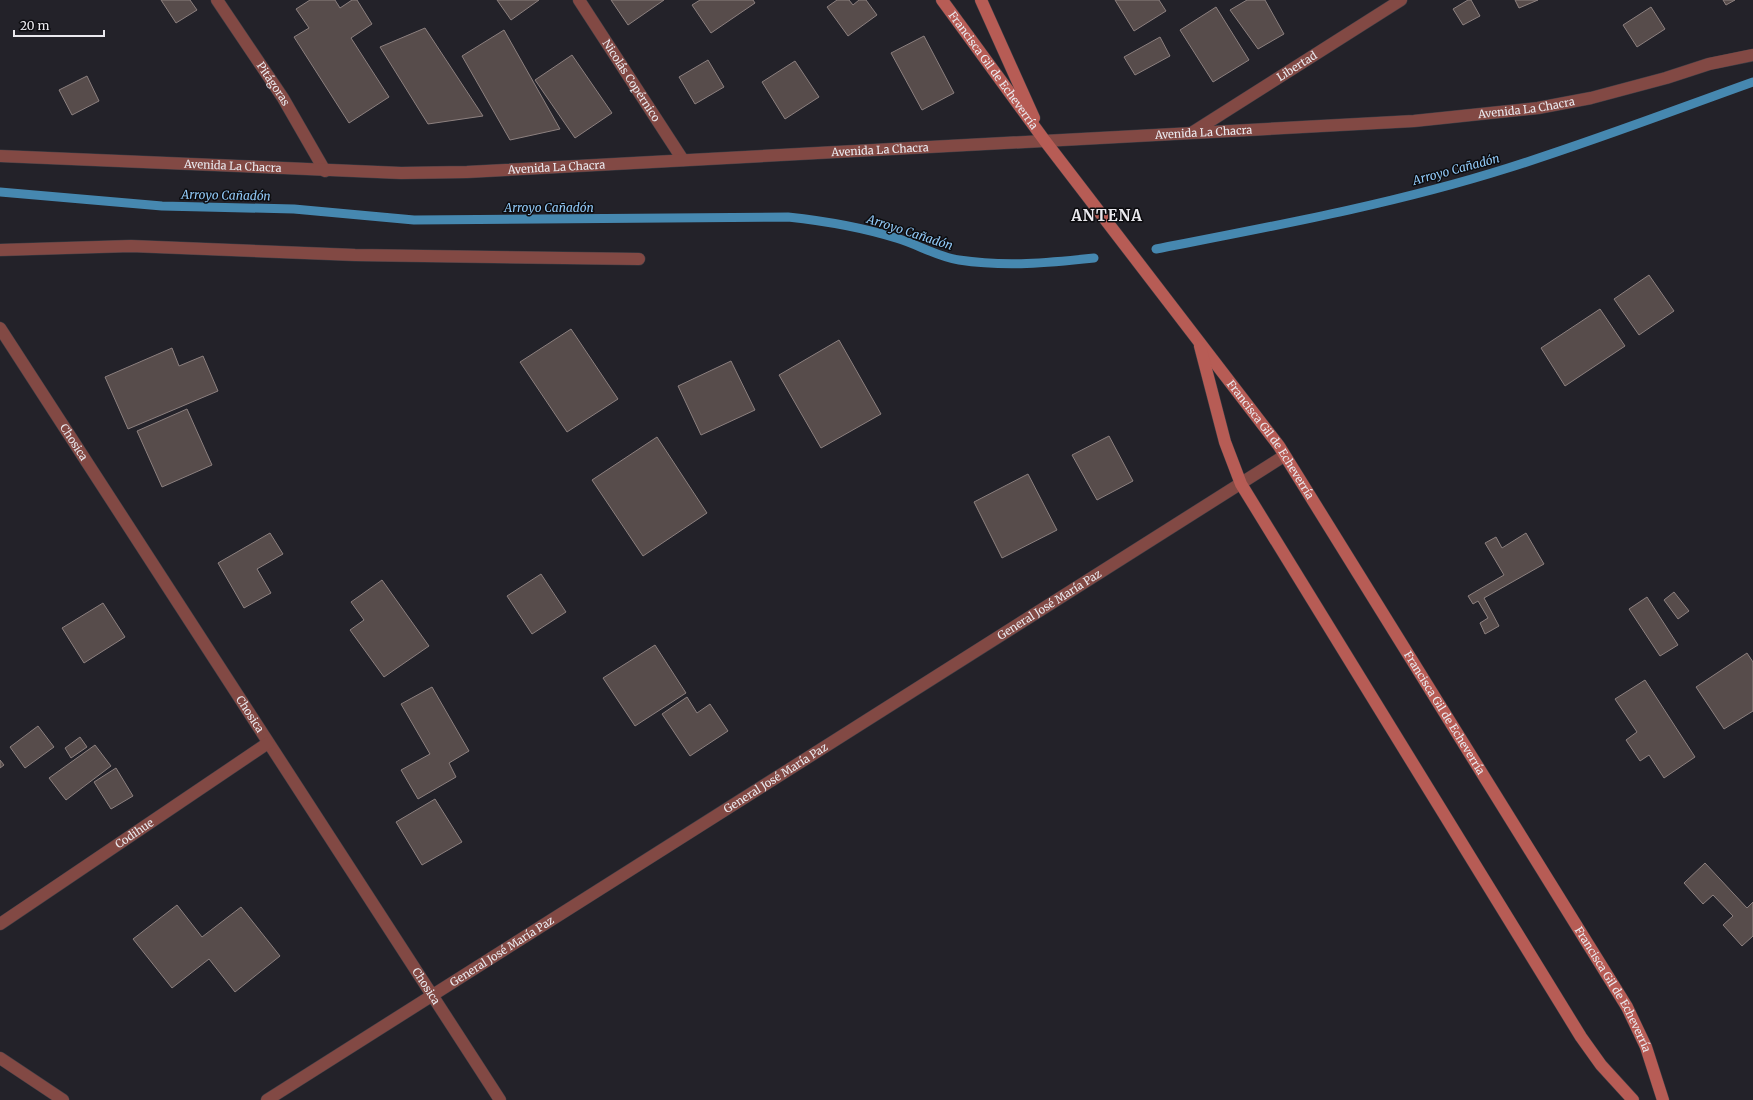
<svg xmlns="http://www.w3.org/2000/svg" width="1753" height="1100" viewBox="0 0 1753 1100" font-family="Merriweather,serif">
<rect width="100%" height="100%" fill="#232229"/>
<g fill="none" stroke-linecap="round" stroke-linejoin="round">
<!-- stream -->
<path stroke="#4688b0" stroke-width="9" d="M0 192 162 206 294 209 414 220 788 217C825 221 861 227 896 238 917 244 938 257 959 260 1005 267 1048 263 1094 258
M1156 249C1274 226 1394 204 1508 168 1591 142 1672 111 1753 82"/>
</g>
<!-- building -->
<path fill="#574c4b" stroke="#8c807f" d="M161 0H190L197 10 176 23Z
M310 0H335L340 8 352 0H357L372 24 351 38 389 97 349 123 294 37 309 28 296 9Z
M497 0H539L511 20Z
M611 0H664L628 25Z
M700 0H753L755 3 711 33 692 5Z
M837 0H849L853 5 859 0H866L877 15 848 36 827 7Z
M1115 0H1159L1166 11 1134 31Z
M1247 0H1265L1284 34 1258 49 1230 10Z
M1468 0H1471L1480 16 1463 25 1453 9Z
M1515 0H1538L1519 8Z
M1723 0H1735L1726 5Z
M1216 7 1249 60 1213 82 1180 30Z
M1651 7 1665 29 1637 47 1623 25Z
M425 28 483 116 428 124 380 47Z
M504 30 560 129 510 140 462 56Z
M924 36 954 93 922 110 891 53Z
M1160 37 1170 56 1135 75 1124 57Z
M572 55 612 113 575 138 535 80Z
M708 60 724 87 695 104 679 77Z
M795 61 819 97 785 119 762 82Z
M87 76 99 101 72 115 59 90Z
M1649 275 1674 311 1639 335 1614 299Z
M1600 309 1625 346 1565 386 1541 348Z
M571 329 618 399 567 432 520 362Z
M839 340 881 414 821 448 779 375Z
M172 348 179 366 203 356 218 391 128 429 105 377Z
M731 361 755 410 701 435 678 386Z
M187 409 212 465 162 487 137 431Z
M1109 436 1133 481 1097 500 1072 455Z
M657 437 707 513 643 556 592 480Z
M1028 474 1057 530 1002 558 974 502Z
M270 533 283 554 257 569 271 593 244 608 218 563Z
M1526 533 1544 564 1484 598 1499 626 1485 634 1480 623 1488 618 1478 601 1473 604 1468 596 1504 575 1485 543 1496 537 1502 548Z
M541 574 566 612 532 634 507 596Z
M382 580 429 646 384 677 350 630 364 620 351 602Z
M1674 592 1689 611 1678 619 1664 600Z
M1647 597 1678 645 1660 656 1629 609Z
M103 603 125 637 84 663 62 628Z
M655 645 686 693 635 726 603 678Z
M1747 653 1753 662V711L1724 729 1696 687Z
M1645 680 1695 757 1664 778 1649 755 1640 761 1626 740 1637 732 1615 699Z
M432 687 469 751 449 763 456 777 418 799 401 770 430 754 401 704Z
M687 697 697 713 710 704 728 731 690 756 662 714Z
M38 726 54 747 25 768 10 747Z
M80 737 87 747 71 758 65 748Z
M95 745 111 766 66 800 49 778Z
M0 760 4 765 0 768Z
M116 768 133 796 111 809 94 782Z
M435 799 462 842 422 865 396 822Z
M1705 863 1747 908 1753 902V936L1742 946 1723 925 1733 916 1713 895 1703 904 1684 883Z
M177 905 202 937 241 907 280 956 235 992 209 959 172 988 133 939Z"/>
<g fill="none" stroke-linecap="round" stroke-linejoin="round">
<!-- street casing -->
<g stroke="#3f3e45" stroke-width="13">
<g id="street">
<path id="s1" d="M217 0 283 98 325 171"/>
<path id="s2" d="M579 0 683 160"/>
<path id="s3" d="M1193 132 1401 0"/>
<path id="s4" d="M0 156 401 173 467 172 1414 121 1538 108 1591 98 1666 78 1709 64 1753 55"/>
<path d="M0 250 131 246 355 255 639 259"/>
<path id="s5" d="M0 328 500 1100"/>
<path id="s6" d="M0 924 268 743"/>
<path d="M0 1058 63 1100"/>
<path id="s7" d="M267 1100 1284 456"/>
</g>
</g>
<!-- secondary casing -->
<g stroke="#3f3e45" stroke-width="13">
<g id="secondary">
<path id="s8" d="M942 0 1045 141 1279 446 1627 1007 1646 1047 1663 1100"/>
<path d="M981 0 1034 118"/>
<path d="M1200 346 1225 442 1241 484 1581 1037 1601 1065 1633 1100"/>
</g>
</g>
<!-- street -->
<use href="#street" stroke="#824944" stroke-width="12"/>
<!-- secondary -->
<use href="#secondary" stroke="#b75c55" stroke-width="12"/>
</g>
<g text-anchor="middle" dominant-baseline="central" stroke-width="3" stroke-linejoin="round" paint-order="stroke">
<!-- street labels -->
<g font-size="11" fill="#eae9ee" stroke="#0c0c0f">
<text stroke="none"><textPath href="#s3" startOffset="123">Libertad</textPath></text>
<text stroke="none"><textPath href="#s8" startOffset="87">Francisca Gil de Echeverría</textPath></text>
<text stroke="none"><textPath href="#s2" startOffset="96">Nicolás Copérnico</textPath></text>
<text stroke="none"><textPath href="#s1" startOffset="101">Pitágoras</textPath></text>
<text stroke="none"><textPath href="#s4" startOffset="1529">Avenida La Chacra</textPath></text>
<text stroke="none"><textPath href="#s4" startOffset="1205">Avenida La Chacra</textPath></text>
<text stroke="none"><textPath href="#s4" startOffset="881">Avenida La Chacra</textPath></text>
<text stroke="none"><textPath href="#s4" startOffset="233">Avenida La Chacra</textPath></text>
<text stroke="none"><textPath href="#s4" startOffset="557">Avenida La Chacra</textPath></text>
<text stroke="none"><textPath href="#s8" startOffset="549">Francisca Gil de Echeverría</textPath></text>
<text stroke="none"><textPath href="#s5" startOffset="136">Chosica</textPath></text>
<text stroke="none"><textPath href="#s7" startOffset="926">General José María Paz</textPath></text>
<text stroke="none"><textPath href="#s8" startOffset="873">Francisca Gil de Echeverría</textPath></text>
<text stroke="none"><textPath href="#s5" startOffset="460">Chosica</textPath></text>
<text stroke="none"><textPath href="#s7" startOffset="602">General José María Paz</textPath></text>
<text stroke="none"><textPath href="#s6" startOffset="162">Codihue</textPath></text>
<text stroke="none"><textPath href="#s7" startOffset="278">General José María Paz</textPath></text>
<text stroke="none"><textPath href="#s5" startOffset="784">Chosica</textPath></text>
<text stroke="none"><textPath href="#s8" startOffset="1197">Francisca Gil de Echeverría</textPath></text>
</g>
<!-- water labels -->
<g font-size="12" font-style="italic" fill="#91c9f7" stroke="#0c0c0f">
<text transform="translate(1456 169) rotate(-15)">Arroyo Cañadón</text>
<text transform="translate(226 195) rotate(1)">Arroyo Cañadón</text>
<text x="549" y="207">Arroyo Cañadón</text>
<text transform="translate(910 232) rotate(18)">Arroyo Cañadón</text>
</g>
<!-- district labels -->
<g font-size="15" font-weight="bold" letter-spacing="1" fill="#eae9ee" stroke="#0c0c0f">
<text x="1107" y="215">ANTENA</text>
</g>
</g>
<!-- scale -->
<path d="M14 30v6h90v-6" fill="none" stroke="#eae9ee" stroke-width="2"/>
<text x="20" y="30" font-size="12" fill="#eae9ee" stroke="#0c0c0f" stroke-width="3" paint-order="stroke">20 m</text>
</svg>
